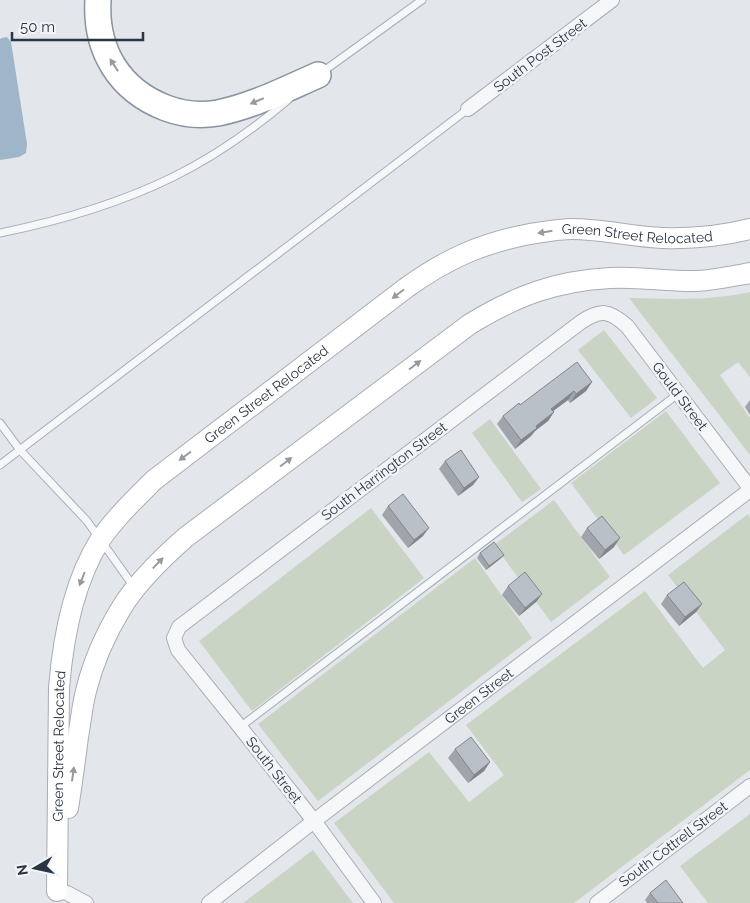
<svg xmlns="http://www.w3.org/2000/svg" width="750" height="903" viewBox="0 0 750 903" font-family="Raleway,sans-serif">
<rect width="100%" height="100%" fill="#e3e6eb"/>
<!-- green -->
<path fill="#c9d4c4" d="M750 292V377L738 362 720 375 750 418V455L629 298C670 299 710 301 750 292Z
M604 330 657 398 631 418 578 350Z
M666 411 720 483 624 555 571 483Z
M490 419 541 489 522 502 472 433Z
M554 500 610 577 551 622 494 545Z
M371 508 424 578 252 711 199 641Z
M748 514 750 517V770L574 903H394L334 823 429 752 469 802 504 775 466 725 645 591 703 668 725 650 668 575Z
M475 558 532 638 318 801 258 724Z
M750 814V903H708L680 866Z
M313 850 353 903H243Z"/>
<!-- water -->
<path fill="#9fb5ca" d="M7 37 11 42 27 144 26 153 19 157 0 160V39L2 38Z"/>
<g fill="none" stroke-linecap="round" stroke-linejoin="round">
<!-- lane casing -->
<g stroke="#a8adb5" stroke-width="9">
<path id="lane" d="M321 73 422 0
M0 233C59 221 118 204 173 177 214 157 255 128 289 99
M0 423 20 450 87 521 134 587
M0 465 468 109
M240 727 678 394"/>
</g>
<!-- street casing -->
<g stroke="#a8adb5" stroke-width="16">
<g id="street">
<path d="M468 109 612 0"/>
<path d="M57 891 67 893 86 903"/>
<path id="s1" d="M209 903 314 821 750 490"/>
<path d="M374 903 314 821 240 727 178 650 174 638 179 627 581 322C601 309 609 310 627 326L750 488"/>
<path d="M597 903 750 786"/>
</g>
</g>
<!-- secondary casing -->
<g stroke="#a8adb5" stroke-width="22">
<g id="secondary">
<path d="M68 808C72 784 75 760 78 737 81 721 82 706 86 691 93 662 106 633 122 607 138 581 162 558 186 537L470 324C516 296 555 281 610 278 639 276 668 282 697 281 715 280 733 276 750 273"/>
<path id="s2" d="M57 891 59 688C63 638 73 583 100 540 115 518 135 499 154 480L406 288C446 259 482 243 530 234 544 232 558 229 572 229 603 229 633 237 663 238 692 239 722 236 750 229"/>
</g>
</g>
<!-- highway casing -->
<g stroke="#8a94a1" stroke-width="28">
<path id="highway" d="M98 0C95 50 119 90 166 108 182 114 201 116 218 113 253 106 286 89 318 75"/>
</g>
<!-- lane -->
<use href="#lane" stroke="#f5f7f9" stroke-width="7"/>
<!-- street -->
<use href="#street" stroke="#f5f7f9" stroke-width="14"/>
<!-- secondary -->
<use href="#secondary" stroke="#fff" stroke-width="20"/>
<!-- highway -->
<use href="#highway" stroke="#fff" stroke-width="25"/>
</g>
<!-- wall -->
<path fill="#a0a5ab" d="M592 382 586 391 570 403 568 400 553 411 554 412 548 421 535 431 531 436 515 449 497 424 503 416 520 405Z
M750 400V415L745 407Z
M445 461 479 477 473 485 458 496 439 469Z
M388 506 423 536 408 548 382 515Z
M587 528 614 547 599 559 581 537Z
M480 553 504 555 500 559 486 570 477 558Z
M508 586 542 594 536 602 519 616 502 595Z
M667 595 702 604 696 612 679 626 661 604Z
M455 749 490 762 484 771 468 783 448 758Z
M650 893 683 903H647L645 900Z"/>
<!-- shaded-wall -->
<path fill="#82868b" d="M592 382 586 391 570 403 576 394Z
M574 391 568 400 545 417 551 409Z
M554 412 548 421 535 431 531 436 515 449 521 440 536 426Z
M479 477 473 485 458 496 464 488Z
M429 528 423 536 408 548 414 540Z
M620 538 614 547 599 559 605 550Z
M504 555 500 559 486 570 489 566Z
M542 594 536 602 519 616 525 608Z
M702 604 696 612 679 626 685 617Z
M490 762 484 771 468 783 474 775Z"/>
<!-- building -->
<path fill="#bac0c7" stroke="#82868b" d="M577 362 592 382 576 394 574 391 551 409 554 412 536 426 537 428 521 440 503 416 519 403 520 405Z
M461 450 479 477 464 488 445 461Z
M403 494 429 528 414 540 388 506Z
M602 516 620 538 605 550 587 528Z
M494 542 504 555 489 566 480 553Z
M525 572 542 594 525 608 508 586Z
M684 582 702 604 685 617 667 595Z
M471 737 490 762 474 775 455 749Z
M666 880 683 903H658L650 893Z"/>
<!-- one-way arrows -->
<defs><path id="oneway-solid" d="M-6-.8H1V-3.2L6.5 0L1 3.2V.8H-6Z" transform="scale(1.25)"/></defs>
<g fill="#959aa0">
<use href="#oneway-solid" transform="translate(114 65) rotate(-123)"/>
<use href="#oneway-solid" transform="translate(257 101) rotate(157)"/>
<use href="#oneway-solid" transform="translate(545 232) rotate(171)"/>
<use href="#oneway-solid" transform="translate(398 294) rotate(143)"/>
<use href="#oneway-solid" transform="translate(415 365) rotate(-37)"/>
<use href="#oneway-solid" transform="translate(185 456) rotate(143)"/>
<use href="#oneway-solid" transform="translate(286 462) rotate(-37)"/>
<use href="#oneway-solid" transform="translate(158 563) rotate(-46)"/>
<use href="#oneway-solid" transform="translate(82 579) rotate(111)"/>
<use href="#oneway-solid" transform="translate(73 774) rotate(-82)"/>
</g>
<g text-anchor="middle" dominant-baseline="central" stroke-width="5" stroke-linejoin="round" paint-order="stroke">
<!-- street labels -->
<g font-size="14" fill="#2b3442" stroke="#f2f5f8">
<text transform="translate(540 55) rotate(-37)">South Post Street</text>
<text stroke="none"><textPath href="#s2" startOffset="1000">Green Street Relocated</textPath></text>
<text stroke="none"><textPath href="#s2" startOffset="580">Green Street Relocated</textPath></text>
<text transform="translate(680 396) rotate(53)">Gould Street</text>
<text transform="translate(384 471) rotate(-37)">South Harrington Street</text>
<text stroke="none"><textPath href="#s1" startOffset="340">Green Street</textPath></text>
<text stroke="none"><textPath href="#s2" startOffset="145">Green Street Relocated</textPath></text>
<text transform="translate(274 770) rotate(52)">South Street</text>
<text transform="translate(673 844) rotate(-37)">South Cottrell Street</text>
</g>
</g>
<!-- north arrow -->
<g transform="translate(35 868) rotate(261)" stroke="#f2f5f8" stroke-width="4" paint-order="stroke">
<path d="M0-4L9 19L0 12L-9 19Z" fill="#2b3442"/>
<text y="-8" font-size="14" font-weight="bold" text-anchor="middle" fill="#2b3442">N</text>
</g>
<!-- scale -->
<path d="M12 32v8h131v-8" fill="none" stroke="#2b3442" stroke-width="2.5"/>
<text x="20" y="32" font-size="15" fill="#2b3442" stroke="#f2f5f8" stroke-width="4" paint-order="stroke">50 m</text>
</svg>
